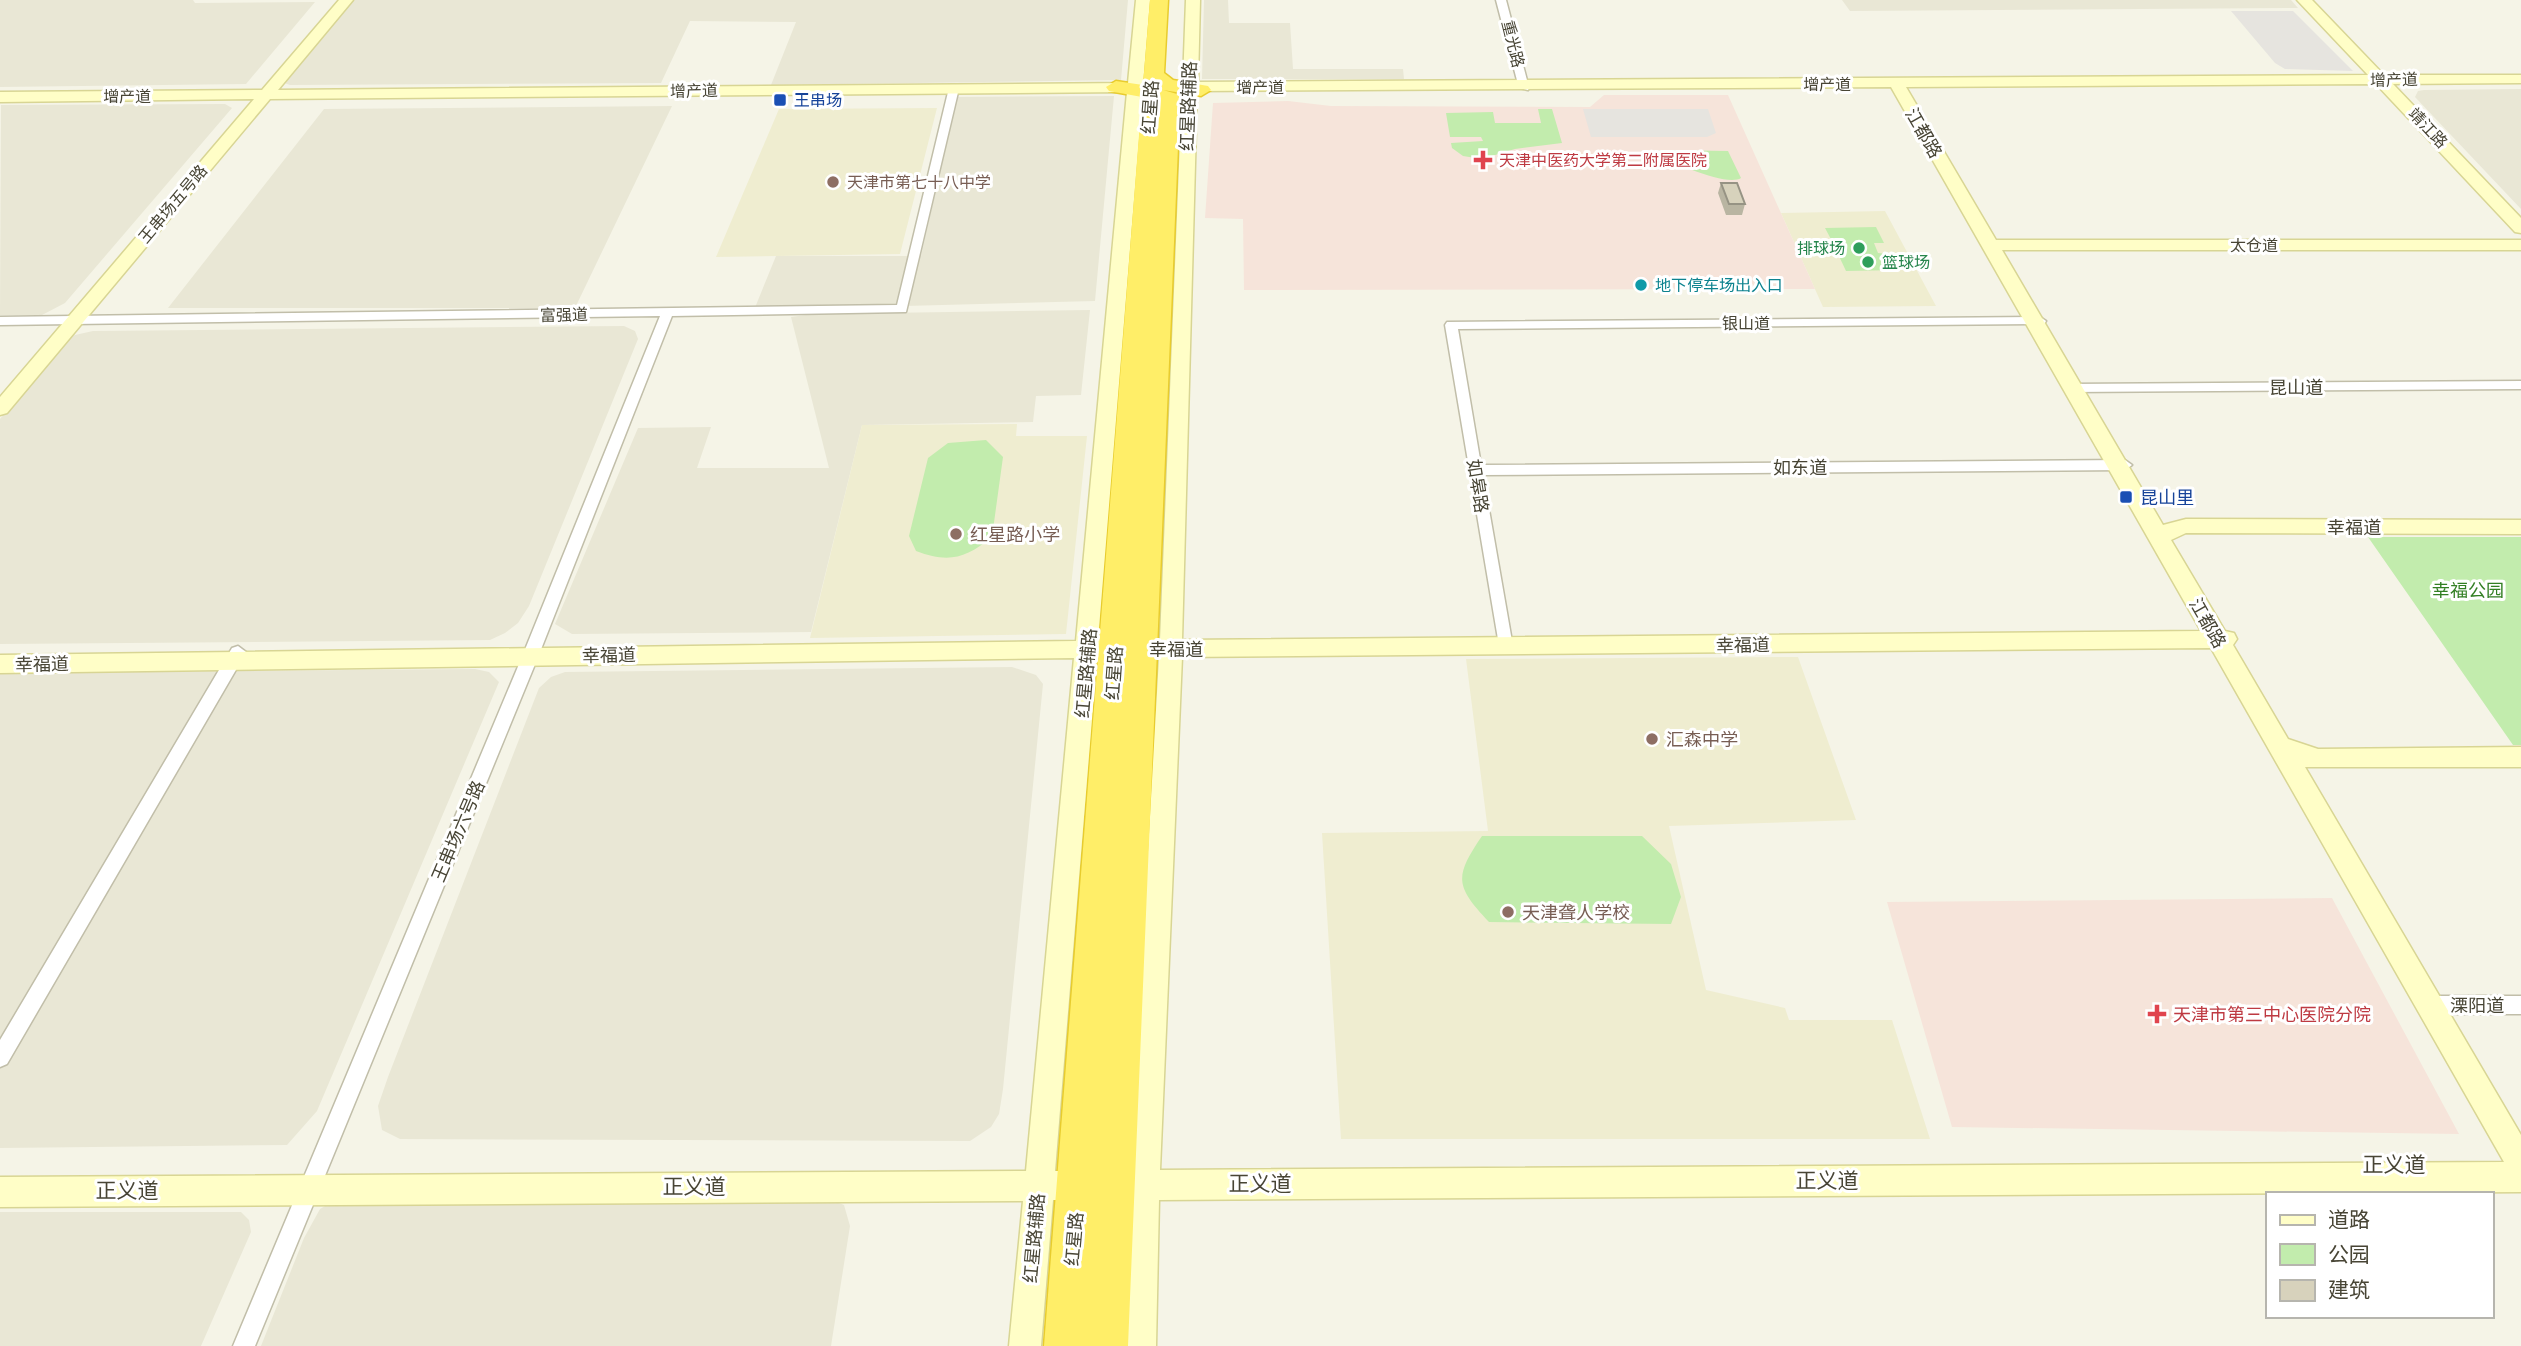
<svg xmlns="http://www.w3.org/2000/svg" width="2521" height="1346" viewBox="0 0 2521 1346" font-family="'Roboto Condensed','Noto Sans SC',sans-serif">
<rect width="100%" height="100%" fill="#f5f4e7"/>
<!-- residential -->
<path fill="#e9e7d5" d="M0 0H193L195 3 315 2 246 84 0 87Z
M351 0H1128L1121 80 771 85 796 22 690 21 661 83 290 85 284 83Z
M1204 0H1228L1229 23H1290L1293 69H1403L1404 79H1202Z
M1842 0H2291L2298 8 1850 11Z
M2521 89V209L2415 97 2418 91 2424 90Z
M1114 96 1095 301 754 310 776 256H921L957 97Z
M225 104 232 108 65 303 42 315H0L1 105Z
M672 106 575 308H168L324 109Z
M1090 310 1081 395 1036 396 1033 422 862 425 811 632 572 634 555 624 638 428 711 427 697 468H829L791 317 813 314Z
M624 326 635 331 638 339 529 606 518 623 505 633 490 640 0 644V419L66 339 75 335 93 331Z
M1012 667 1036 675 1043 684 1003 1089 999 1114 991 1127 970 1141 400 1139 382 1130 378 1106 388 1077 539 688 551 677 565 672Z
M475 669 489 672 499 682 317 1111 287 1145 0 1148V673Z
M827 1198 844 1205 850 1226 831 1346H261L304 1238 320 1209 337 1199Z
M0 1212H241L249 1220 251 1232 201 1346H0Z"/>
<!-- education -->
<path fill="#efedd0" d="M937 108 900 254 716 257 779 109Z
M1885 211 1936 306 1823 307 1781 213Z
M1017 424 1016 436H1087L1066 634 810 638 862 425Z
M1798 657 1856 820 1669 826 1706 990 1785 1008 1789 1020H1892L1930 1139H1341L1322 833 1488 831 1466 659Z"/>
<!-- medical -->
<path fill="#f6e4da" d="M1604 95H1728L1815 289 1244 290 1243 219 1205 218 1213 103 1288 101 1331 106 1590 107Z
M2332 898 2459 1134 1952 1127 1887 902Z"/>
<!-- green -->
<path fill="#c2ecad" d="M1538 109H1552L1562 143 1515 149 1482 159 1463 156 1452 148 1451 143 1483 141 1481 137H1450L1446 113 1493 112 1495 123H1541Z
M1661 150 1728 151 1741 178C1727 187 1674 163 1657 155L1656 152Z
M1876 227 1884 243H1874L1878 253 1889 254 1898 270 1846 271 1838 254H1845L1840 244 1833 243 1825 228Z
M986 440 1003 457 992 537C965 559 948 563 916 551L909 536 928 458 948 443Z
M2368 537H2521V745H2513Z
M1482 836H1642L1671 864 1681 897 1671 924 1489 922C1455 886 1454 877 1482 836Z"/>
<!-- parking -->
<path fill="#e6e4df" d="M2231 11H2293L2353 71 2285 69 2275 63Z
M1583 109H1708L1716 133 1707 137H1591Z"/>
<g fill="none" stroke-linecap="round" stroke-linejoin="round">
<!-- street casing -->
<g stroke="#c1bea9" stroke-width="3">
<path id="street" d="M1496 0H1506L1529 88 1528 90 1519 88Z
M954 85 959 88 906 312 672 316 538 657 255 1346H233L522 657 660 316 0 325V317L897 305 949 88Z
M2040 317 2046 321 2044 324 1458 329 1481 465 2125 460 2132 465 2125 470 1483 475 1513 647 1505 653 1500 651 1445 325 1447 322Z
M2521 381V389L2071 392 2064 388 2071 384Z
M238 646 246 652 244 656 7 1064 0 1067V1040L232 648Z
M2432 996H2521V1014H2432L2425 1011 2423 1005 2425 999Z"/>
</g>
<!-- secondary casing -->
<g stroke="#d8d594" stroke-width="3">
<path id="secondary" d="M339 0H353L278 90 1128 83 1136 0H1150L1143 84 1146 87 1143 90 1098 640H1160L1182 91 1171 87 1183 82 1186 0H1200L1198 82 2368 75 2297 0H2312L2384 75H2521V83L2393 84 2521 218V233L2515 232 2376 84 1906 87 1996 240H2521V250H2002L2163 525 2186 519 2521 520V534L2186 533 2171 540 2225 631 2234 633 2237 639 2233 645 2288 739 2318 749 2521 747V767H2305L2521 1135V1192L1159 1200 1156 1346H1124L1129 1200H1053L1041 1346H1009L1023 1201 0 1207V1177L1026 1171 1074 658 0 673V655L1076 641 1127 92 270 99 7 413 0 415V397L254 99 0 102V92L262 90ZM1891 87 2201 631 1182 640 1197 91ZM2211 648 2504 1162 1160 1170 1182 657ZM1159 657 1130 1171H1055L1097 658Z"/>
</g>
<!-- highway casing -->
<g stroke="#e8cc2e" stroke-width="3">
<path id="highway" d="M1150 0H1168L1164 73 1173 80 1208 86 1211 90 1201 96 1163 90 1177 94 1180 98 1128 1346H1086L1143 404 1086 1346H1044L1142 97 1109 91 1106 87 1116 81 1143 85Z"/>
</g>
<!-- street -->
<use href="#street" fill="#fff" fill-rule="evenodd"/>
<!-- secondary -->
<use href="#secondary" fill="#fffec7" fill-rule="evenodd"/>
<!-- highway -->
<use href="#highway" fill="#ffee68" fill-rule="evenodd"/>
</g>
<!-- wall -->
<path fill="#b9b5a2" d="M1721 183 1745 204 1742 215H1726L1718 193Z"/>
<!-- building -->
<path fill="#d7d2bc" stroke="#969384" stroke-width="2" d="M1721 183H1737L1745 204H1729Z"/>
<!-- markers -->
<g fill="#1a4fb4" stroke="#fff" stroke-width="2.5">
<rect x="773" y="93" width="14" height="14" rx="3.5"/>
<rect x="2119" y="490" width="14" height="14" rx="3.5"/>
</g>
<g fill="#e0444e" stroke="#fff" stroke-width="2.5">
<path d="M1479.5 149.5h7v7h7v7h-7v7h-7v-7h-7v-7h7z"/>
<path d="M2153.5 1003.5h7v7h7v7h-7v7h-7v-7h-7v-7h7z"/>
</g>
<g fill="#8d6e63" stroke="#fff" stroke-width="2.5">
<circle cx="833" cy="182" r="7"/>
<circle cx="956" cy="534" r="7"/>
<circle cx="1652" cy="739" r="7"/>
<circle cx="1508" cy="912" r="7"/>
</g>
<g fill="#2e9e5b" stroke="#fff" stroke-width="2.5">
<circle cx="1859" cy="248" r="7"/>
<circle cx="1868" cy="262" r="7"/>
</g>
<circle fill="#0f9aa8" stroke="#fff" stroke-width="2.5" cx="1641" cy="285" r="7"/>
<g text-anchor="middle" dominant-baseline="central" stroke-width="6" stroke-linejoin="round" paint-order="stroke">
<!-- far-street labels -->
<g font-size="16" fill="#484535" stroke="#fff">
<text transform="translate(1513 44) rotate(76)">重光路</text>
<text transform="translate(2394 80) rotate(-1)">增产道</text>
<text x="1827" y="84">增产道</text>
<text x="1260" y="87">增产道</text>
<text transform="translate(694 91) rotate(-1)">增产道</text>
<text x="127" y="96">增产道</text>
<text transform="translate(2428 128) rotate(47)">靖江路</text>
<text transform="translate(173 204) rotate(-50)">王串场五号路</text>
<text x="2254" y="245">太仓道</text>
<text transform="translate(564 315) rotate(-1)">富强道</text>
<text x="1746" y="323">银山道</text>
</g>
<!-- far-transit labels -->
<g font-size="16" fill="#164399" stroke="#fff" text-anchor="start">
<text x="794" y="100">王串场</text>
</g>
<!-- far-health labels -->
<g font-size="16" fill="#be3a42" stroke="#fff" text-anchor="start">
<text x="1499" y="160">天津中医药大学第二附属医院</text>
</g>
<!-- far-education labels -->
<g font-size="16" fill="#785e54" stroke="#fff" text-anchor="start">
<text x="847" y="182">天津市第七十八中学</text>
</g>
<!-- far-leisure labels -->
<g font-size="16" fill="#27864d" stroke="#fff" text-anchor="end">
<text x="1845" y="248">排球场</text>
<text x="1882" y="262" text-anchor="start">篮球场</text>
</g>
<!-- far-culture labels -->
<g font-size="16" fill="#0d838f" stroke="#fff" text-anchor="start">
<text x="1655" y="285">地下停车场出入口</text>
</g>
<!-- street labels -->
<g font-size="18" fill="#484535" stroke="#fff">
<text transform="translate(1188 106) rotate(-88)">红星路辅路</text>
<text transform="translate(1150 107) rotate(-86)">红星路</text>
<text transform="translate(1924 133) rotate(60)">江都路</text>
<text x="2296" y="387">昆山道</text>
<text x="1800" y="467">如东道</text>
<text transform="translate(1478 486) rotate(81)">如皋路</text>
<text x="2354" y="527">幸福道</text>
<text transform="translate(2208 623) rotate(60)">江都路</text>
<text transform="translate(1743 645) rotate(-1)">幸福道</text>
<text x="1176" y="649">幸福道</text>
<text transform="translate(609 655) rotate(-1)">幸福道</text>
<text transform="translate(42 664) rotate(-1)">幸福道</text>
<text transform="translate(1086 673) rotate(-85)">红星路辅路</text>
<text transform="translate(1114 673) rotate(-86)">红星路</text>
<text transform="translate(458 831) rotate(-67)">王串场六号路</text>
<text x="2477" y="1005">溧阳道</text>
<text transform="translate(1034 1238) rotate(-85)">红星路辅路</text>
<text transform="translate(1074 1239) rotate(-85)">红星路</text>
</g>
<!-- transit labels -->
<g font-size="18" fill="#164399" stroke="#fff" text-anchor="start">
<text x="2140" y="497">昆山里</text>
</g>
<!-- education labels -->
<g font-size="18" fill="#785e54" stroke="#fff" text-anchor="start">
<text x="970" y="534">红星路小学</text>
<text x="1666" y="739">汇森中学</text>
<text x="1522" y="912">天津聋人学校</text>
</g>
<!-- park labels -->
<g font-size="18" fill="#337f24" stroke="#fff">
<text x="2468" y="590">幸福公园</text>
</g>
<!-- health labels -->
<g font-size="18" fill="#be3a42" stroke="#fff" text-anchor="start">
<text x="2173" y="1014">天津市第三中心医院分院</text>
</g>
<!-- near-street labels -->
<g font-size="21" fill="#484535" stroke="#fff">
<text x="2394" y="1165">正义道</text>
<text x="1827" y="1181">正义道</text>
<text x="1260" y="1184">正义道</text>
<text x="694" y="1187">正义道</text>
<text x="127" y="1191">正义道</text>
</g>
</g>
<!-- legend -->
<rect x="2266" y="1192" width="228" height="126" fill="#ffffff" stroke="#b6b5ae" stroke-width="2"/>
<rect x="2280" y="1215" width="35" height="10" fill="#fffec7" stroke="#b6b5ae" stroke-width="2"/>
<text x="2328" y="1227" font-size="21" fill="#484535">道路</text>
<rect x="2280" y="1244" width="35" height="21" fill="#c2ecad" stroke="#b6b5ae" stroke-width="2"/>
<text x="2328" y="1262" font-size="21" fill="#484535">公园</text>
<rect x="2280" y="1280" width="35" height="21" fill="#d7d2bc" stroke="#b6b5ae" stroke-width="2"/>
<text x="2328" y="1297" font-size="21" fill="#484535">建筑</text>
</svg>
